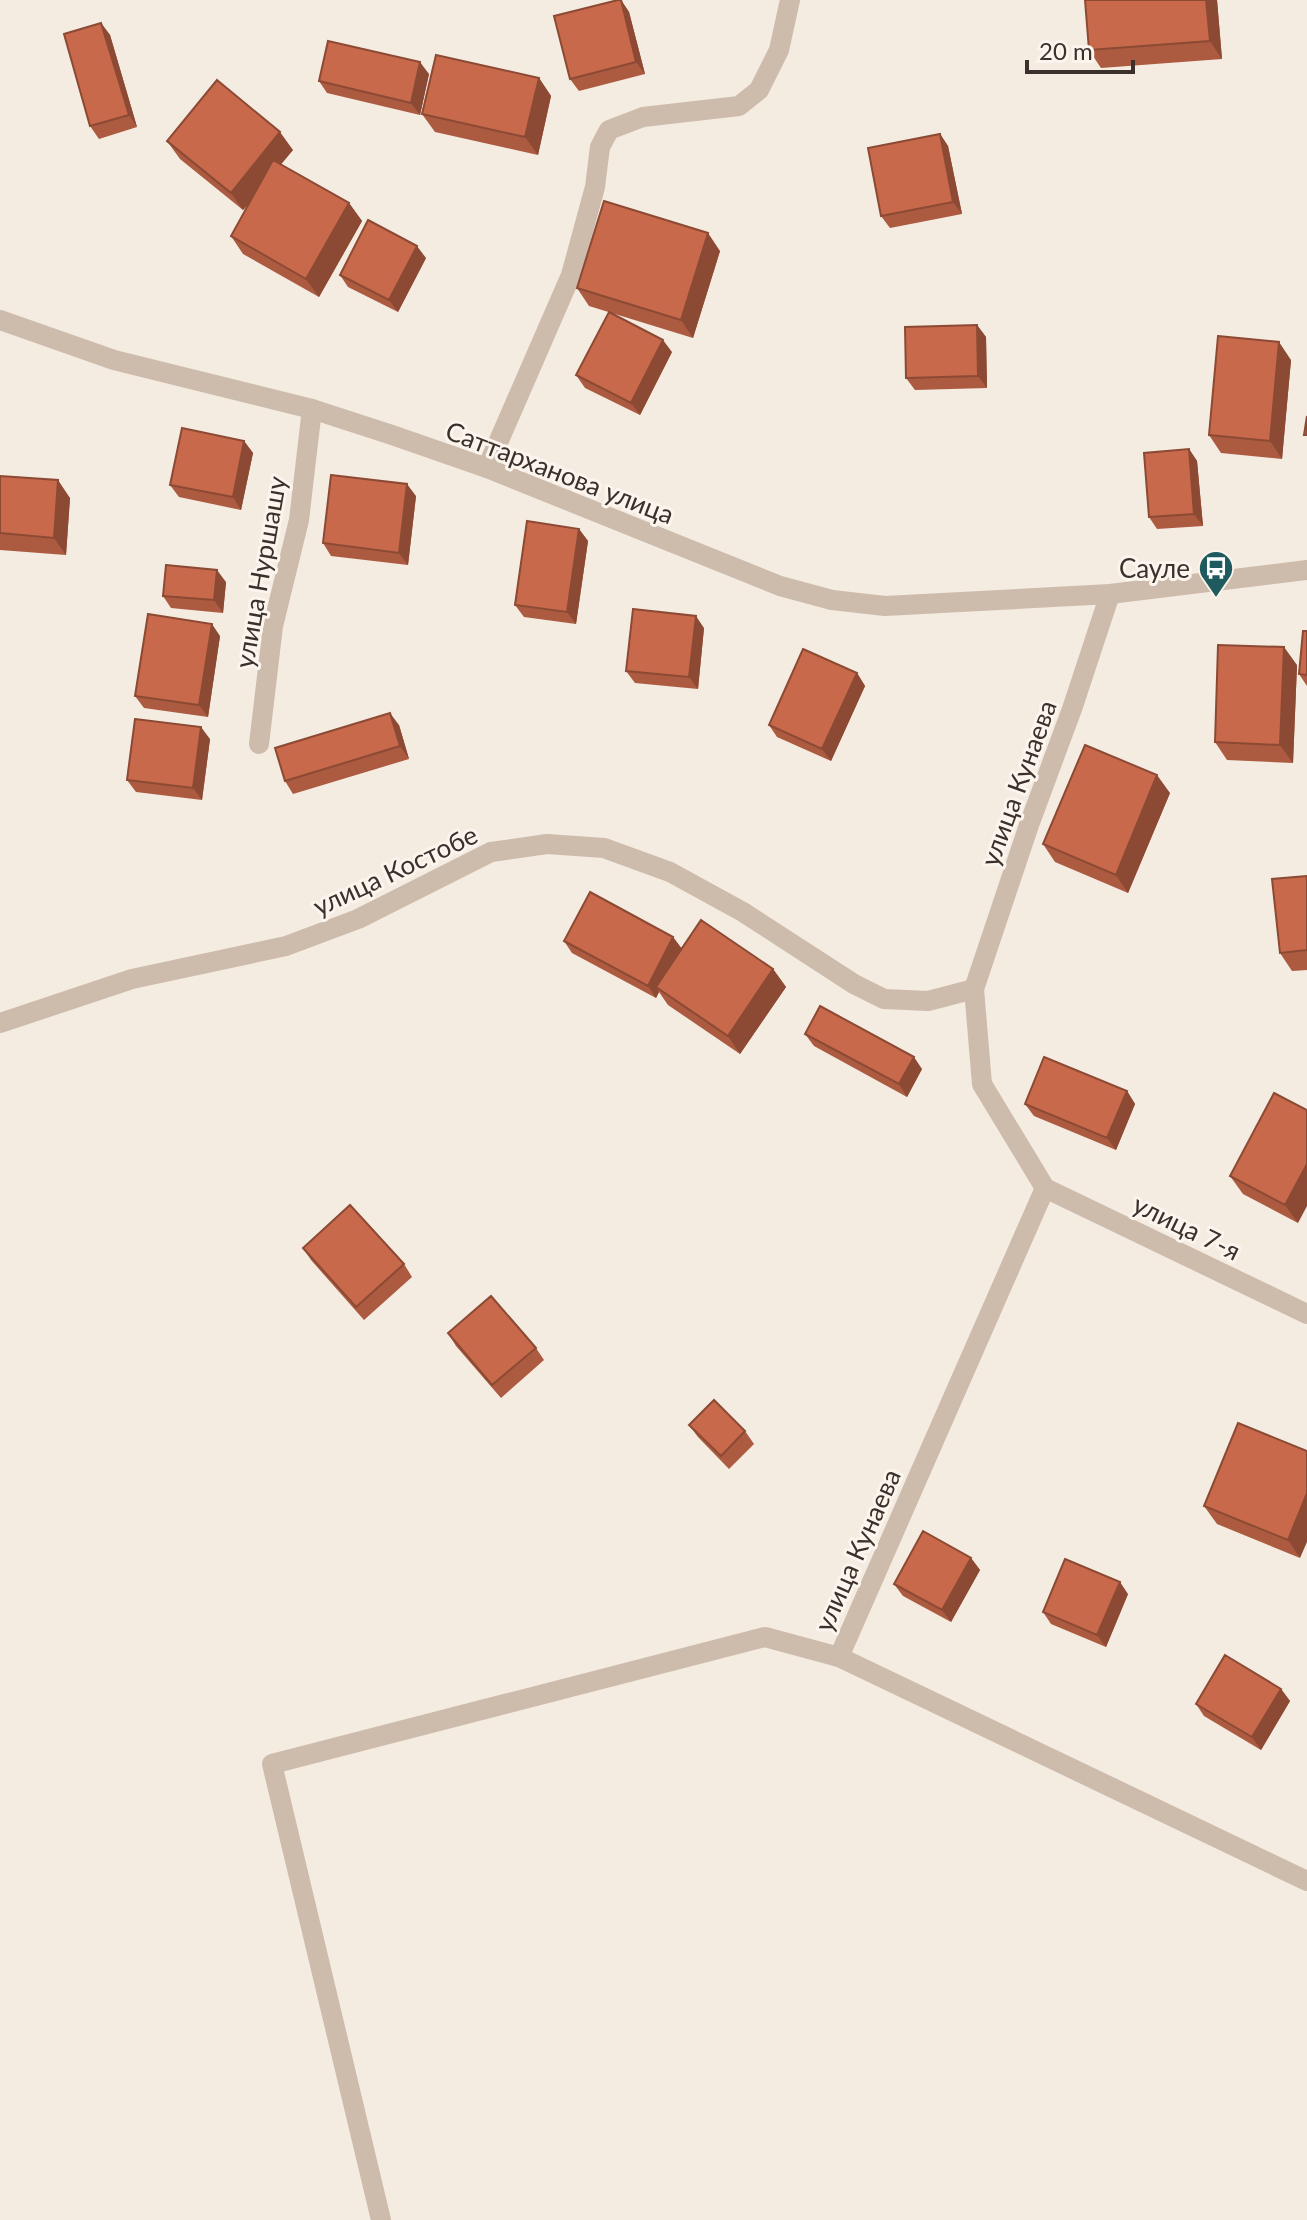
<svg xmlns="http://www.w3.org/2000/svg" width="1307" height="2220" viewBox="0 0 1307 2220" font-family="Lato,sans-serif">
<rect width="100%" height="100%" fill="#f4ebe1"/>
<g fill="none" stroke-linecap="round" stroke-linejoin="round">
<!-- service -->
<path stroke="#cdbbac" stroke-width="20" d="M381 2220 272 1764 765 1637 839 1657"/>
<!-- minor -->
<path stroke="#cdbbac" stroke-width="20" d="M487 468 571 275 595 187 600 147 609 130 643 117 739 106 759 90 779 50 790 0
M259 744 273 626 299 520 312 409
M974 989 1029 825 1072 709 1110 594
M0 1023 132 979 286 946 358 919 491 852 547 844 604 848 670 872 743 912 854 984 884 999 928 1001 974 989 982 1084 1045 1188 839 1657 1307 1881
M1045 1188 1307 1314"/>
<!-- tertiary -->
<path stroke="#cdbbac" stroke-width="20" d="M0 320 114 360 312 409 392 435 487 468 780 586 832 600 885 606 1110 594 1307 570"/>
</g>
<!-- wall -->
<path fill="#ac5a40" d="M621 0 629 12 645 74 579 91 570 79Z
M1217 0 1222 59 1101 68 1089 50Z
M101 23 110 35 137 127 99 139 90 126Z
M429 74 420 115 327 93 319 81Z
M539 78 551 96 538 155 435 132 422 114Z
M940 134 948 146 962 214 890 228 881 216Z
M167 141 293 150 281 164 349 203 362 221 319 297 243 254 231 236 250 203 243 210 180 159Z
M720 251 693 338 589 306 577 288Z
M426 258 398 312 348 287 340 275Z
M977 325 986 337 987 388 915 390 906 378Z
M672 352 640 415 585 388 576 375Z
M1291 360 1282 459 1221 453 1209 435Z
M244 441 253 453 241 510 179 497 170 485Z
M1189 449 1197 461 1203 526 1157 529 1149 517Z
M0 476 70 498 66 555 0 550Z
M416 496 408 565 331 556 323 543Z
M579 529 588 541 576 624 524 617 515 605Z
M226 582 223 613 171 608 163 596Z
M704 628 698 689 635 683 626 671Z
M1307 631V686L1299 674Z
M220 636 208 717 144 708 135 696Z
M1297 665 1293 763 1227 760 1215 742Z
M857 673 865 686 831 761 777 737 769 725Z
M399 725 409 759 293 794 285 781Z
M210 739 202 800 136 792 127 780Z
M1170 793 1128 893 1055 862 1043 844Z
M1307 876V970L1292 971 1280 953Z
M673 937 682 949 773 969 786 987 740 1054 668 1005 659 992 656 998 572 953 564 941Z
M805 1034 922 1069 907 1097 814 1046Z
M1127 1091 1135 1104 1116 1150 1034 1116 1025 1104Z
M1274 1093 1298 1223 1243 1194 1230 1176Z
M303 1248 404 1264 412 1277 364 1320 311 1260Z
M448 1333 536 1348 544 1360 501 1398 456 1346Z
M1238 1423 1300 1558 1217 1524 1204 1506Z
M689 1425 745 1431 754 1444 729 1469 698 1437Z
M971 1558 980 1570 951 1622 903 1596 894 1584Z
M1128 1594 1106 1647 1051 1624 1043 1612Z
M1281 1689 1290 1701 1261 1750 1204 1716 1196 1704Z"/>
<!-- shaded-wall -->
<path fill="#8c4a34" d="M621 0 629 12 645 74 636 62Z
M1206 0H1217L1222 59 1210 41Z
M101 23 110 35 137 127 129 115Z
M420 62 429 74 420 115 411 103Z
M539 78 551 96 538 155 525 137Z
M280 132 293 150 243 210 231 193Z
M940 134 948 146 962 214 953 202Z
M349 203 362 221 319 297 306 279Z
M708 233 720 251 693 338 681 320Z
M417 246 426 258 398 312 389 300Z
M977 325 986 337 987 388 978 376Z
M663 340 672 352 640 415 631 403Z
M1279 342 1291 360 1282 459 1270 441Z
M244 441 253 453 241 510 233 497Z
M1189 449 1197 461 1203 526 1194 514Z
M58 480 70 498 66 555 54 538Z
M407 484 416 496 408 565 399 553Z
M579 529 588 541 576 624 567 612Z
M217 570 226 582 223 613 214 600Z
M696 616 704 628 698 689 689 677Z
M212 624 220 636 208 717 199 705Z
M1284 647 1297 665 1293 763 1280 745Z
M857 673 865 686 831 761 822 749Z
M390 713 399 725 409 759 400 746Z
M201 727 210 739 202 800 193 788Z
M1157 775 1170 793 1128 893 1116 875Z
M673 937 682 949 656 987 659 992 656 998 648 986Z
M773 969 786 987 740 1054 728 1036Z
M914 1057 922 1069 907 1097 899 1084Z
M1127 1091 1135 1104 1116 1150 1107 1138Z
M1307 1164V1206L1298 1223 1285 1205Z
M1307 1493V1542L1300 1558 1288 1540Z
M971 1558 980 1570 951 1622 942 1610Z
M1120 1582 1128 1594 1106 1647 1097 1635Z
M1281 1689 1290 1701 1261 1750 1252 1737Z"/>
<!-- building -->
<path fill="#c8694b" stroke="#8c4a34" stroke-width="2" d="M618 0H621L636 62 570 79 554 16Z
M1085 0H1206L1210 41 1089 50Z
M101 23 129 115 90 126 64 34Z
M328 41 420 62 411 103 319 81Z
M436 55 539 78 525 137 422 114Z
M217 80 280 132 231 193 167 141Z
M940 134 953 202 881 216 868 148Z
M273 160 349 203 306 279 231 236Z
M604 201 708 233 681 320 577 288Z
M368 220 417 246 389 300 340 275Z
M609 312 663 340 631 403 576 375Z
M977 325 978 376 906 378 905 327Z
M1218 336 1279 342 1270 441 1209 435Z
M1307 416V435H1304Z
M182 428 244 441 233 497 170 485Z
M1189 449 1194 514 1149 517 1144 453Z
M331 475 407 484 399 553 323 543Z
M0 476 58 480 54 538 0 533Z
M527 521 579 529 567 612 515 605Z
M166 565 217 570 214 600 163 596Z
M633 609 696 616 689 677 626 671Z
M148 614 212 624 199 705 135 696Z
M1303 631H1307V675L1299 674Z
M1218 645 1284 647 1280 745 1215 742Z
M803 649 857 673 822 749 769 725Z
M390 713 400 746 285 781 275 748Z
M135 719 201 727 193 788 127 780Z
M1085 745 1157 775 1116 875 1043 844Z
M1307 876V950L1280 953 1272 879Z
M590 892 673 937 648 986 564 941Z
M701 920 773 969 728 1036 656 987Z
M820 1006 914 1057 899 1084 805 1034Z
M1044 1057 1127 1091 1107 1138 1025 1104Z
M1274 1093 1307 1110V1164L1285 1205 1230 1176Z
M350 1205 404 1264 356 1307 303 1248Z
M491 1296 536 1348 492 1385 448 1333Z
M714 1400 745 1431 721 1456 689 1425Z
M1238 1423 1307 1451V1493L1288 1540 1204 1506Z
M923 1531 971 1558 942 1610 894 1584Z
M1065 1559 1120 1582 1097 1635 1043 1612Z
M1225 1655 1281 1689 1252 1737 1196 1704Z"/>
<!-- icons -->
<defs>
<g id="bus-pin" transform="scale(1.8)"><path d="M0 17L-7.5 6A9.5 9.5 0 1 1 7.5 6Z" fill="#1f5a5e" stroke="#fbf5ee"/><path d="M-5-6H5V4H4V6H2V4H-2V6H-4V4H-5ZM-3.5-4V0h7V-4ZM-3.5 1.2v1.5H-2V1.2ZM2 1.2v1.5H3.5V1.2Z" fill="#fff"/></g>
</defs>
<g fill-rule="evenodd">
<use href="#bus-pin" x="1216" y="568"/>
</g>
<g text-anchor="middle" dominant-baseline="central" stroke-width="6" stroke-linejoin="round" paint-order="stroke">
<!-- street labels -->
<g font-size="26" fill="#3b302b" stroke="#fbf5ee">
<text transform="translate(560 472) rotate(21)">Саттарханова улица</text>
<text transform="translate(260 572) rotate(-80)">улица Нуршашу</text>
<text transform="translate(1018 783) rotate(-70)">улица Кунаева</text>
<text transform="translate(395 870) rotate(-25)">улица Костобе</text>
<text transform="translate(1187 1227) rotate(26)">улица 7-я</text>
<text transform="translate(857 1550) rotate(-66)">улица Кунаева</text>
</g>
<!-- poi labels -->
<g font-size="26" fill="#3b302b" stroke="#fbf5ee" text-anchor="end">
<text x="1190" y="568">Сауле</text>
</g>
</g>
<!-- scale -->
<path d="M1027 60v12h106v-12" fill="none" stroke="#3b302b" stroke-width="4"/>
<text x="1039" y="60" font-size="24" fill="#3b302b" stroke="#fbf5ee" stroke-width="6" paint-order="stroke">20 m</text>
</svg>
